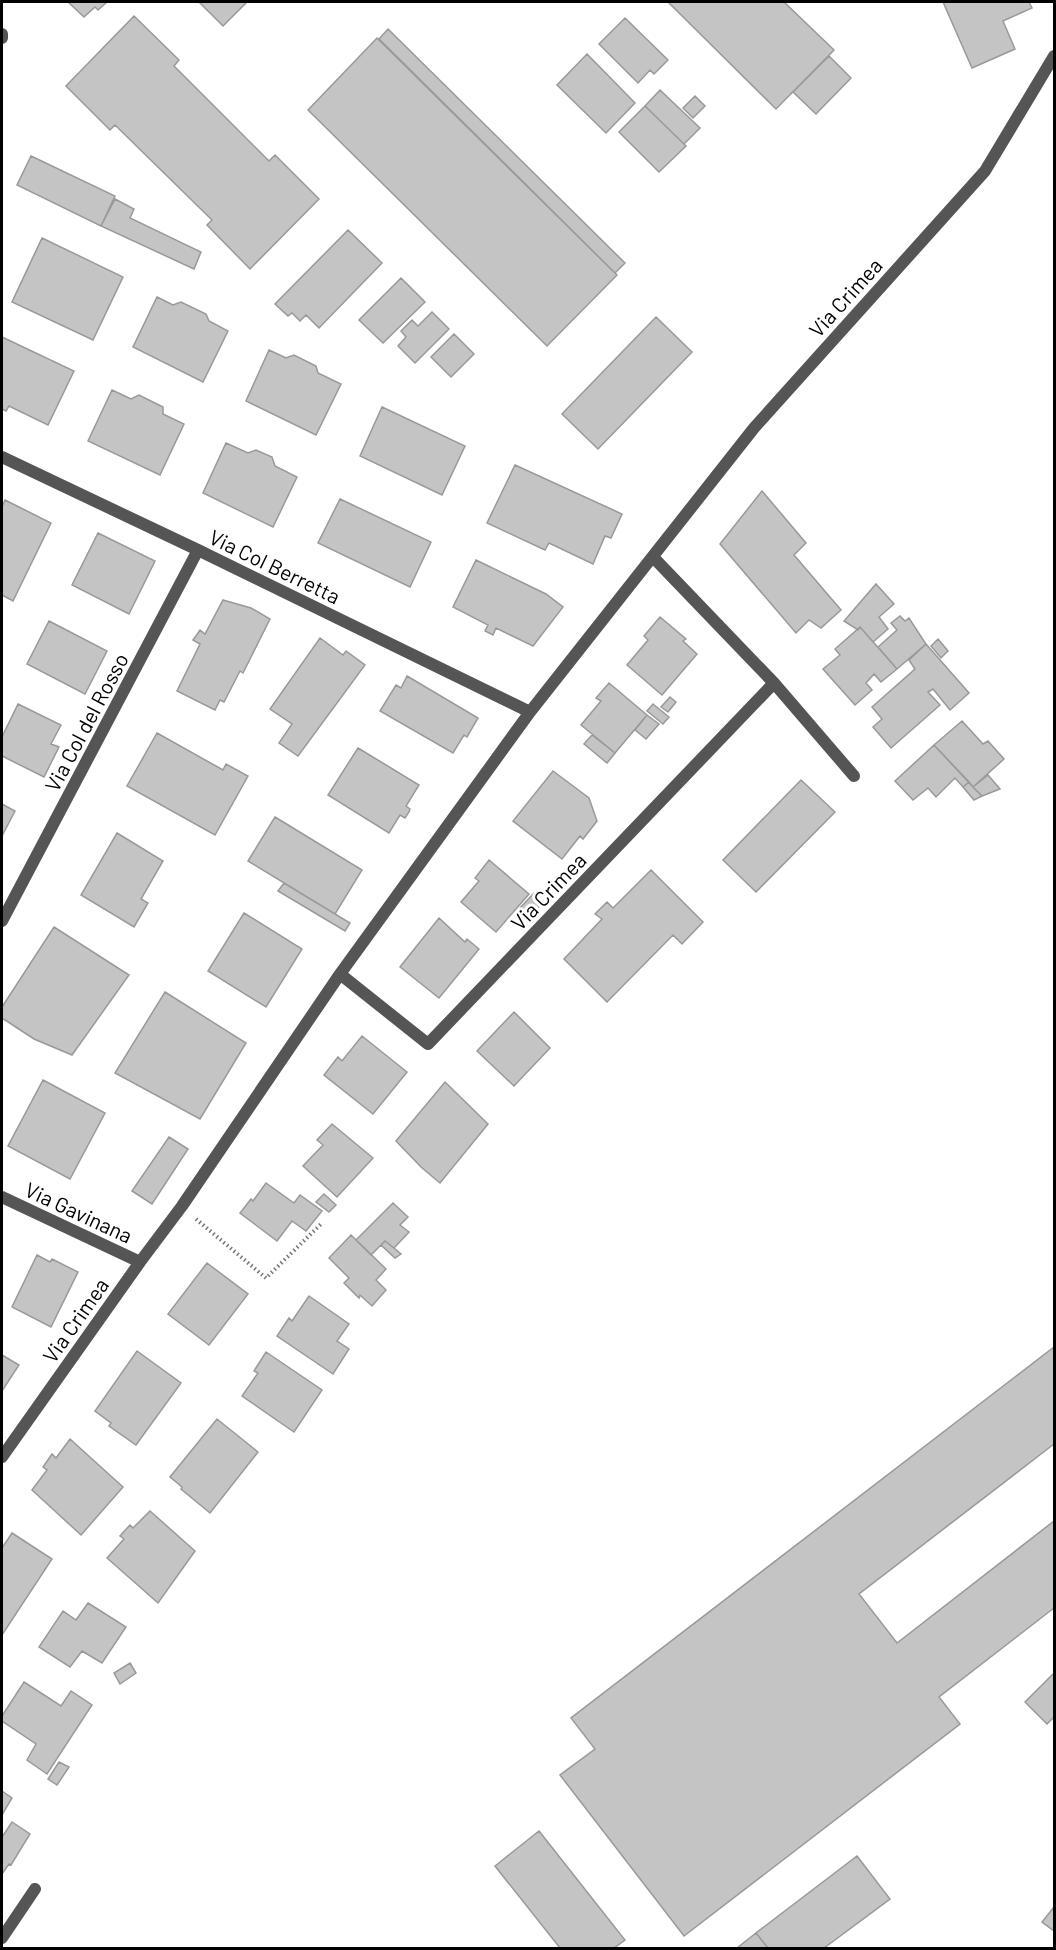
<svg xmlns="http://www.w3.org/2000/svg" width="1056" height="1950" viewBox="0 0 1056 1950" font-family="Barlow,sans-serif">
<rect width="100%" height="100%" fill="#fff"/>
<!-- building -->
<path fill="#c4c4c4" stroke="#999" stroke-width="1.5" d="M68 2H107L98 10 95 7 84 17Z
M199 2H247L223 26Z
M670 2H784L834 50 776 109 669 3Z
M943 2H1029L1032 8 1003 21 1015 49 972 68Z
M134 16 179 60 174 66 269 161 275 155 319 199 250 269 207 225 212 220 115 125 110 130 66 86Z
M625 18 668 60 654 74 650 70 638 83 599 44Z
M388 29 625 263 615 273 379 39Z
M377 38 617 275 547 346 308 110Z
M587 54 635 103 606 133 557 85Z
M829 56 851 78 816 114 793 92Z
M660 90 700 128 684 144 645 106Z
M695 96 705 106 693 118 683 108Z
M645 106 686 146 659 172 619 132Z
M31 156 115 196 101 226 17 185Z
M115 199 134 209 130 218 201 252 194 269 101 226Z
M348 230 382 263 319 328 306 315 300 321 292 313 288 316 275 304Z
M42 238 123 277 93 340 12 302Z
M401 278 425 302 383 343 359 320Z
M157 297 173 305 181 302 206 314 209 321 228 331 203 382 133 347Z
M432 312 449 329 415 363 398 346 406 337 401 331 412 320 418 326Z
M656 317 692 352 598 449 562 414Z
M454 334 474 354 451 377 431 357Z
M2 337 74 371 48 425 9 406 6 411 2 409Z
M269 350 286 358 294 355 316 366 318 373 341 384 316 435 246 401Z
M112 390 131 399 139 395 163 407V414L184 424 160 475 88 441Z
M382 407 465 446 442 495 360 456Z
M226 443 248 453 256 450 272 457 275 466 297 477 273 527 203 493Z
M515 465 622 514 611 538 605 536 593 564 549 543 545 550 487 523Z
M762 491 806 543 794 555 841 610 821 628 809 620 796 633 720 544Z
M340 499 431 542 410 587 318 543Z
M5 500 51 523 13 601 2 595V507Z
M98 533 155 561 129 614 72 585Z
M476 560 546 594 563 607 533 646 496 628 493 635 485 631 488 625 453 607Z
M876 584 894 604 879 617 888 629 873 642 860 627 858 630 844 621Z
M223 600 251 608 270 619 243 673 240 671 224 702 220 700 215 710 177 691 200 644 193 640 200 630 205 634Z
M900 616 905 621 909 618 926 644 897 669 878 647 897 630 891 623Z
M660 617 686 639 683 641 697 654 662 695 627 665 648 640 644 636Z
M49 621 107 651 85 694 27 664Z
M860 627 897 669 881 682 874 674 866 683 872 690 855 705 823 669 840 655 835 649Z
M320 638 343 655 346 651 365 665 298 756 279 743 292 724 270 709Z
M938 639 948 651 941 658 931 646Z
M926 644 969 693 950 710 933 689 928 692 940 705 891 748 873 727 882 719 872 707 915 669 909 660Z
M407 676 478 718 467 737 464 735 453 753 380 711 396 685 401 688Z
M609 683 647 715 615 753 581 725 601 701 596 698Z
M670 697 676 702 668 712 661 707Z
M18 704 61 725 51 744 59 747 44 777 2 756V737Z
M653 704 669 717 663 724 647 711Z
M647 715 659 724 646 739 635 730Z
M962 721 983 744 988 741 1004 759 973 787 934 745Z
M157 733 223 770 226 764 248 776 215 835 127 786Z
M592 735 615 753 607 763 584 744Z
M934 745 969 782 963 787 955 778 936 797 928 788 913 800 895 781Z
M358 748 419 785 406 806 410 809 409 812 405 818 400 815 389 833 328 795Z
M553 771 589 798 597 821 583 839 580 836 562 859 513 821Z
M988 775 1000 789 982 796 973 787Z
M801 780 835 812 756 892 723 860Z
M969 782 973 787 982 796 974 800 963 787Z
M2 804 15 811 2 836Z
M275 817 362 870 335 914 248 861Z
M117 833 163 861 141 899 148 903 134 927 81 895Z
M489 860 529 894 496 932 461 902 479 881 475 878Z
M651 870 703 922 682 944 673 935 607 1002 564 959 602 919 595 914 607 902 613 908Z
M284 883 350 923 345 931 278 891Z
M534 893 544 902 529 917 519 909Z
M244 913 302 949 266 1007 208 971Z
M439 918 465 942 467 939 479 949 439 998 400 967Z
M54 927 129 975 72 1055 34 1039 2 1018V1007Z
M165 992 246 1043 200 1119 115 1073Z
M514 1012 550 1048 514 1086 477 1051Z
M362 1036 407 1072 373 1114 324 1075 338 1057 342 1061Z
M43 1080 105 1113 70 1179 8 1146Z
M445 1082 488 1124 440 1183 421 1167 396 1141Z
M332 1124 373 1158 337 1197 303 1166 323 1145 317 1140Z
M169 1137 188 1149 152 1204 132 1191Z
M266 1183 294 1203 300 1195 322 1211 306 1231 292 1221 277 1241 240 1213 251 1199 253 1201Z
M324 1194 336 1205 329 1212 316 1202Z
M393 1203 408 1217 400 1225 409 1232 394 1248 385 1241 371 1255 356 1240Z
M351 1235 386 1269 376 1280 386 1290 372 1306 360 1295 359 1298 344 1283 349 1278 329 1258Z
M385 1241 394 1248 401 1254 395 1258 381 1245Z
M37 1255 50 1262 52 1259 78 1272 51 1327 12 1307Z
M207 1263 248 1294 209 1345 168 1314Z
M309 1296 349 1324 337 1341 349 1349 333 1374 277 1336 289 1318 292 1321Z
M1054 1347V1444L859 1594 897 1643 1054 1521V1608L939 1697 960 1724 684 1936 560 1775 595 1749 571 1718Z
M137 1351 181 1383 136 1445 109 1426 111 1423 95 1411Z
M266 1352 322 1390 294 1432 242 1396 258 1373 254 1371Z
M2 1355 19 1365 2 1391Z
M217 1419 258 1452 210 1513 181 1489 182 1487 170 1477Z
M70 1439 123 1487 81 1535 32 1490 47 1470 43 1467 52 1454 56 1458Z
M150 1511 195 1551 158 1603 107 1558 124 1539 120 1536 130 1525 133 1528Z
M12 1533 52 1559 2 1635V1548Z
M88 1603 126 1627 102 1663 82 1651 70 1667 39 1647 63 1611 76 1620Z
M130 1663 136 1673 120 1684 114 1673Z
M1054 1673V1717L1047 1724 1025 1702Z
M24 1682 61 1706 71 1691 92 1705 47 1774 27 1760 36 1744 2 1721V1716Z
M59 1762 69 1767 57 1785 48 1779Z
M2 1791 12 1798 2 1815Z
M12 1822 30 1834 11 1865 9 1864 2 1874V1837Z
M539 1831 625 1940 614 1948H560L495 1866Z
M857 1856 890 1899 824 1948H768L756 1933Z
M1054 1907V1931L1042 1922Z
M756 1933 768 1948H737Z"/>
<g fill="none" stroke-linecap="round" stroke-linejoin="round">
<!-- path -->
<path stroke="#777" stroke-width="4" stroke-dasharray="1.5 3" stroke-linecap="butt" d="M196 1219 266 1278 321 1224"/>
<!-- lane -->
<path stroke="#555" stroke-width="12" d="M2 1938 35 1889"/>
<!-- street -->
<path stroke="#555" stroke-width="12" d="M2 34V38
M2 457 198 550 530 712
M774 683 854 776
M2 921 198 550
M340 974 428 1044 774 683 653 557
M2 1197 140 1262
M2 1457 140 1262 182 1206 340 974 530 712 754 428 985 171 1054 56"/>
</g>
<g text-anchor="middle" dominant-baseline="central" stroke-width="6" stroke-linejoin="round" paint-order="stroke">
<!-- street labels -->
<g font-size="21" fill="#000" stroke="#fff">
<text transform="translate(845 297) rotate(-48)">Via Crimea</text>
<text transform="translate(275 566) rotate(26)">Via Col Berretta</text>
<text transform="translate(86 722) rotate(-62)">Via Col del Rosso</text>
<text transform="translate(548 891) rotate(-46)">Via Crimea</text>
<text transform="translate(79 1212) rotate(25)">Via Gavinana</text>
<text transform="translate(75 1320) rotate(-55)">Via Crimea</text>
</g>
</g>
<!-- border -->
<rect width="1056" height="1950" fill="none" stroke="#000000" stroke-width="6"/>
</svg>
